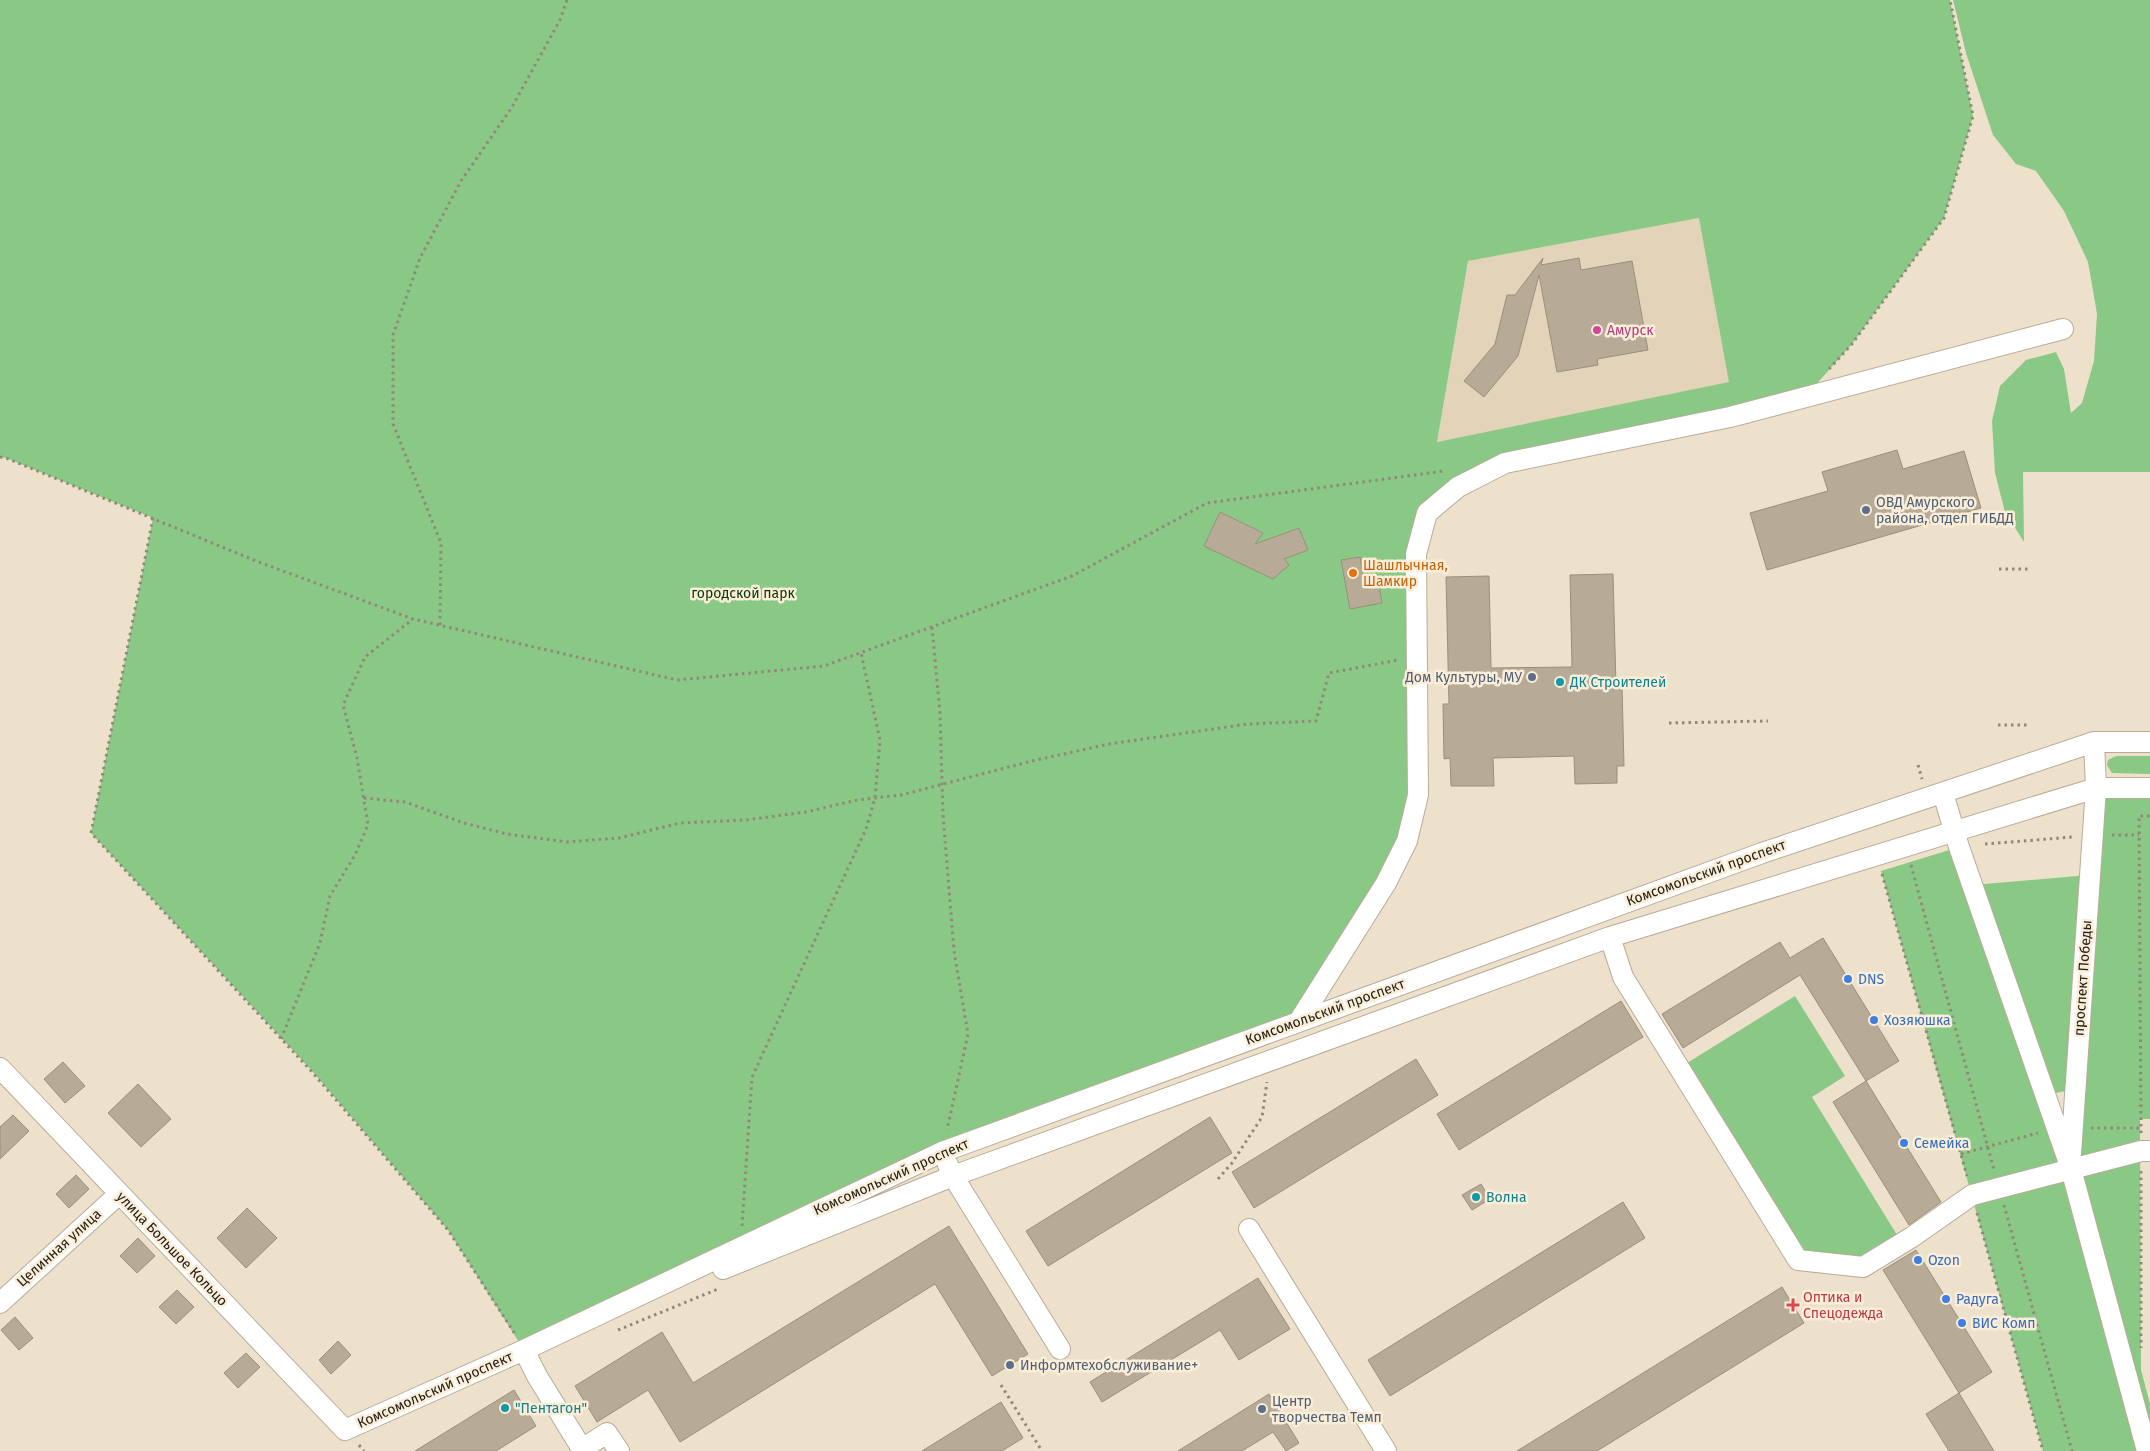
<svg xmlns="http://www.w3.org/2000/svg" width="2150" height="1451" viewBox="0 0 2150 1451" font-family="'Fira Sans',sans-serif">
<rect width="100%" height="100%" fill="#ede1cc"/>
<!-- built -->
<path fill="#e3d3b9" d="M1700 218 1730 382 1437 442 1468 261Z"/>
<!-- green -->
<path fill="#8ac885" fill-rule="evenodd" d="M0 0H1950L1973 116 1944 218 1852 344 1813 388 1505 463 1427 513 1407 841 1299 1021 942 1152 524 1350 448 1230 312 1071 91 833 153 518 6 458 0 457ZM1699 218 1729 382 1437 442 1468 261Z
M1953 0H2150V472H2023L2024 542 2005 512 1995 473 1992 421 2000 386 2026 360 2056 352 2064 369 2071 413 2082 403 2094 361 2097 314 2088 262 2064 211 2036 171 2016 164 1993 135 1966 53Z
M2116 756H2150V774L2112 773 2107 765 2108 760Z
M2096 788H2150V1119H2140L2141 1370 2150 1404V1451H2043L1881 871 1959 847 1973 885 2089 875ZM2075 1089 2072 1128 2046 1095Z
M1795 996 1845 1076 1812 1097 1902 1243 1863 1267 1798 1260 1679 1068Z"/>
<!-- building -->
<path fill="#b7ab97" stroke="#9a8f7b" d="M1543 258 1541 265 1579 258 1581 270 1632 261 1648 350 1597 359 1598 365 1557 372 1539 275 1518 356 1484 397 1464 381 1495 344 1507 295H1515Z
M1897 450 1903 469 1964 451 1981 508 1767 570 1750 513 1828 491 1822 472Z
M1220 512 1263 533 1255 544 1299 528 1308 550 1284 559 1289 565 1273 579 1204 546Z
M1360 557 1365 589 1379 586 1382 603 1350 609 1341 560Z
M1613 574 1616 686H1622L1624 766H1617V783L1575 784 1574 756 1493 758 1494 786H1451L1450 758 1444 759 1443 704H1449L1446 577 1489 576 1491 668 1572 667 1570 575Z
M1823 938 1899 1061 1866 1081 1800 975 1683 1048 1662 1014 1780 942 1790 958Z
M1621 1001 1643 1037 1459 1150 1437 1114Z
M1416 1059 1438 1095 1254 1208 1232 1172Z
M63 1062 85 1086 65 1103 44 1079Z
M1866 1081 1941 1202 1909 1225 1833 1102Z
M138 1084 171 1119 141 1147 108 1113Z
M13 1115 29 1131 0 1159V1127Z
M1210 1117 1232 1153 1048 1266 1026 1231Z
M76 1175 89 1189 69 1208 56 1194Z
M1481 1184 1490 1199 1472 1210 1462 1195Z
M1623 1202 1645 1238 1390 1396 1368 1360Z
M247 1208 277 1238 246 1268 217 1238Z
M949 1226 1028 1354 992 1376 935 1284 680 1442 648 1390 597 1422 575 1386 662 1332 693 1383Z
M138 1238 155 1256 137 1273 120 1256Z
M1916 1250 1992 1372 1959 1393 1883 1270Z
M1258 1278 1290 1329 1239 1360 1220 1330 1102 1402 1090 1382Z
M1782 1287 1804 1323 1597 1451H1517Z
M177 1290 194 1307 176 1324 159 1307Z
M15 1317 33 1338 19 1350 1 1330Z
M338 1341 351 1355 331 1374 319 1360Z
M246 1353 260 1367 238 1388 224 1373Z
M514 1390 536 1426 496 1451H415Z
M1959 1393 1994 1451H1949L1926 1414Z
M1269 1394 1299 1443 1286 1451 1273 1432 1242 1451H1178Z
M1001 1402 1023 1438 1002 1451H922Z"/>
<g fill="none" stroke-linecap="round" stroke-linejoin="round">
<!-- minor casing -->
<g stroke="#b8ac98" stroke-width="22">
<path id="minor" d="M1943 793 1959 847 2071 1169 2147 1451
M1610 937 1623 977 1798 1260 1863 1267 1912 1237 1972 1195 2141 1151H2150
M1299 1021 1386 883 1407 841 1418 795 1416 554 1427 513 1458 487 1505 463 1730 417 2063 329
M0 1068 345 1430 524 1350 942 1152 1762 853 2094 742H2150
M2071 1154 2096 788 2094 742
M948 1165 953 1176 1060 1349
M1249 1229 1386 1451
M723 1269 953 1176 1610 937 2096 788H2150
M0 1303 119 1194
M524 1350 537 1376 582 1449 607 1433 619 1451"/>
</g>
<!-- path -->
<path stroke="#908879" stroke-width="3" stroke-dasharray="2.5 4" stroke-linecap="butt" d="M1829 369 1852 344 1944 218 1973 116 1950 0
M0 457 6 458 256 561 413 619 677 680 824 666 1072 576 1207 503 1444 471
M153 518 91 833 312 1072 448 1230 515 1334
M1999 569H2030
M440 625 441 543 393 424V335L420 258 461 181 512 107 560 20 567 0
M932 627 940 713 943 815 954 951 968 1034 947 1130
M1669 723 1768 721
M1998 725H2030
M1918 765 1922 779
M364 798 405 802 464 823 507 834 567 842 619 838 680 823 746 820 806 812 857 800 901 795 1032 761 1109 744 1248 724 1316 721 1329 673 1398 660
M2112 835H2139
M1985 844 2073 837
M1911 865 1994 1170
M1882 874 1967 1176
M281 1039 320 943 330 896 355 855 368 825 357 758 343 705 365 657 413 619
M2091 1128H2140
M2141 1133 2139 816H2150
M1961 1154 2038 1133
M2141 1171V1348
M1218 1179 1232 1163 1262 1117 1267 1082
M2004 1205 2072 1451
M1977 1213 2043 1451
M742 1226 752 1077 866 829 875 798 880 740 861 653
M618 1330 718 1289
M1001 1385 1042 1451
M359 1445 364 1451"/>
<!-- minor -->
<use href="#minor" stroke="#fff" stroke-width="20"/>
</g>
<!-- markers -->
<circle fill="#d1479c" stroke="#fbeed9" stroke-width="2" cx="1597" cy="330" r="5"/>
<g fill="#5c6f8a" stroke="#fbeed9" stroke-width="2">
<circle cx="1866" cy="510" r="5"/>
<circle cx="1532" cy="677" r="5"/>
<circle cx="1010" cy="1365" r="5"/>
<circle cx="1262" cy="1409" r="5"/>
</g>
<circle fill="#e8710a" stroke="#fbeed9" stroke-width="2" cx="1353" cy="573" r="5"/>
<g fill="#0f9aa8" stroke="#fbeed9" stroke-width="2">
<circle cx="1560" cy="682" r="5"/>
<circle cx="1476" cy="1197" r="5"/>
<circle cx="505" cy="1408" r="5"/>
</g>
<g fill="#3f7fe0" stroke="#fbeed9" stroke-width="2">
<circle cx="1848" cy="979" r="5"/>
<circle cx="1874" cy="1020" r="5"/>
<circle cx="1904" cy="1143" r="5"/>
<circle cx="1918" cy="1260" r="5"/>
<circle cx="1946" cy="1299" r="5"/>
<circle cx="1962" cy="1323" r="5"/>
</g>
<path fill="#e0444e" stroke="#fbeed9" stroke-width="2" d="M1790.5 1297.5h5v5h5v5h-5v5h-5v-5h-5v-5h5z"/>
<g text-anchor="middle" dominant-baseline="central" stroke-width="5" stroke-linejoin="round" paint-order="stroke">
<!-- hotel labels -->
<g font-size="14" fill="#b23c85" stroke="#fbeed9" text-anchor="start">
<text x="1607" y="330">Амурск</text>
</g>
<!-- service labels -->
<g font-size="14" fill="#4e5e75" stroke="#fbeed9" text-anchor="start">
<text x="1876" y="502">ОВД Амурского<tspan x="1876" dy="16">района, отдел ГИБДД</tspan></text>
<text x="1522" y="677" text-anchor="end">Дом Культуры, МУ</text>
<text x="1020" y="1365">Информтехобслуживание+</text>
<text x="1272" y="1401">Центр<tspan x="1272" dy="16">творчества Темп</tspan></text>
</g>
<!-- food labels -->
<g font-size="14" fill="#c56008" stroke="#fbeed9" text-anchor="start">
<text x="1363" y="565">Шашлычная,<tspan x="1363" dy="16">Шамкир</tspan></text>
</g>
<!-- park labels -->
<g font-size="14" fill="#033804" stroke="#fbeed9">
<text x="743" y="593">городской парк</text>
</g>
<!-- culture labels -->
<g font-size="14" fill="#0d838f" stroke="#fbeed9" text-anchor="start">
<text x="1570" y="682">ДК Строителей</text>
<text x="1486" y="1197">Волна</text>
<text x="515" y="1408">"Пентагон"</text>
</g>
<!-- street labels -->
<g font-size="14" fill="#242018" stroke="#fbeed9">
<text transform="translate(1706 873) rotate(-20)">Комсомольский проспект</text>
<text transform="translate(2083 978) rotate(-86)">проспект Победы</text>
<text transform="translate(1325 1012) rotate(-20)">Комсомольский проспект</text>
<text transform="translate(891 1177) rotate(-24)">Комсомольский проспект</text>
<text transform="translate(59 1248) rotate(-42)">Целинная улица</text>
<text transform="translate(172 1249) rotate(46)">улица Большое Кольцо</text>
<text transform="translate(435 1390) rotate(-24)">Комсомольский проспект</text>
</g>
<!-- shop labels -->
<g font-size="14" fill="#366cbe" stroke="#fbeed9" text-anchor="start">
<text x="1858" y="979">DNS</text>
<text x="1884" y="1020">Хозяюшка</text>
<text x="1914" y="1143">Семейка</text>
<text x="1928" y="1260">Ozon</text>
<text x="1956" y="1299">Радуга</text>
<text x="1972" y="1323">ВИС Комп</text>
</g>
<!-- health labels -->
<g font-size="14" fill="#be3a42" stroke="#fbeed9" text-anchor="start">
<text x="1803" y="1297">Оптика и<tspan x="1803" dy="16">Спецодежда</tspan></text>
</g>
</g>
</svg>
